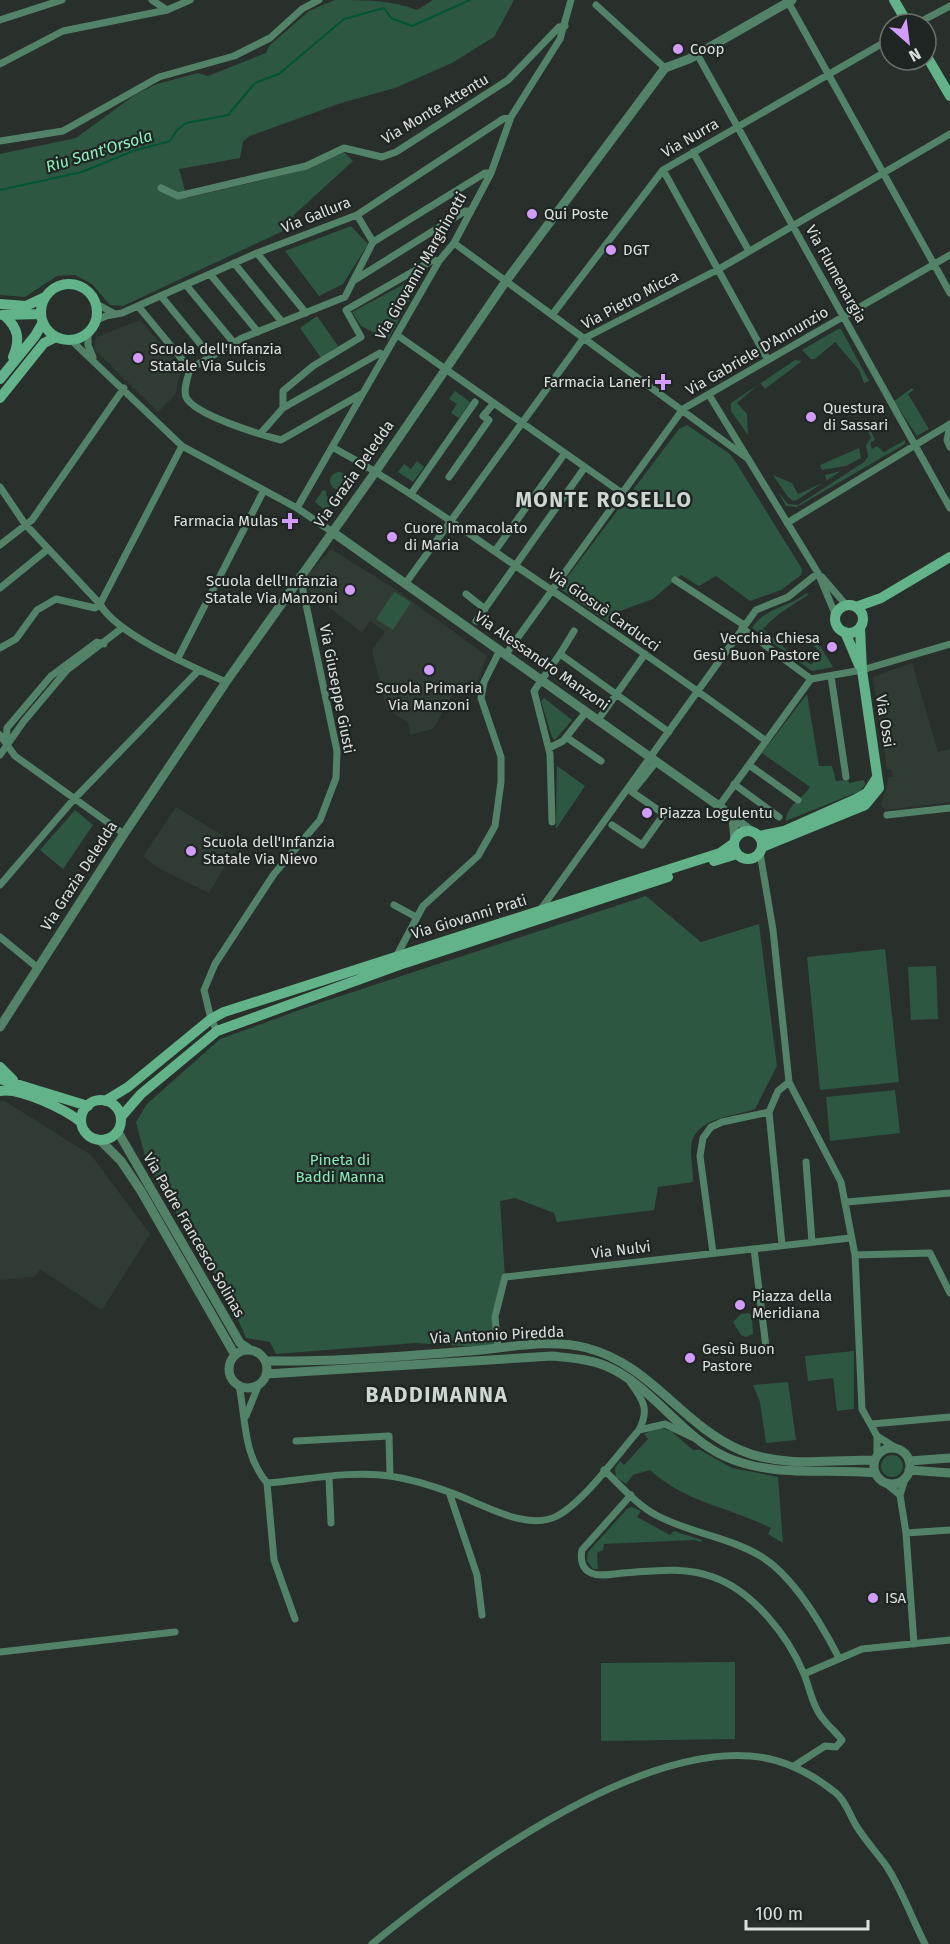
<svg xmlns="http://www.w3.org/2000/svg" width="950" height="1944" viewBox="0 0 950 1944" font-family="'Fira Sans',sans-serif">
<rect width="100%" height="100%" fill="#292f2b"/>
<!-- built -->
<path fill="#303b34" d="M140 320 182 368 175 395 158 412 94 349 96 337Z
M331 549 392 587 487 656 476 685 452 696 433 729 410 735 408 722 387 710 372 650 385 632 370 621 362 633 310 592 307 576Z
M912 663 938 752 950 749V802L886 810 881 805 889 777H893L891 770 887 769 873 677Z
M176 807 238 845 209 893 160 869 143 856Z
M3 1100 91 1155 150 1234 102 1310 40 1269 35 1277 0 1280V1101Z"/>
<!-- green -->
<path fill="#2e5742" d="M335 0C363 0 393 0 417 10L433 0H514L494 37 452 63 395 88 341 103 250 136 243 141 240 158 179 169 187 198 304 170 343 151 353 161 295 214 285 230 123 306 110 305 92 284 75 275 57 276 25 297 0 295V154L76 138 136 94 157 84 198 73 208 76 266 53 269 46 309 11Z
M351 226 368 244 343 284 319 296 285 251Z
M423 274 388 340 361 326 352 312Z
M317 316 338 346 321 358 300 328Z
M838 329H841L869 381 864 383 859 370 835 342 815 359H811L802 350Z
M795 360 802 361 765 389 760 383 737 403 747 414 748 435 731 411V403Z
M912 388 914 390 908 394 929 429 917 436 894 401Z
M455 391 470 402 459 418 451 413 457 404 449 399Z
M860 421 863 425 867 423 875 440 870 443 872 449 877 446 884 452 905 440V444L797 507 786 506 778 492 788 504 798 505 864 462 868 457 866 445 871 438 867 429 859 427 856 423Z
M687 425 730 454 737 464 802 569 801 575 781 590 750 601 716 576 699 586 681 575 653 599 620 611 611 624 559 588 679 429Z
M859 448 861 458 846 466 822 470 820 465Z
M417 461 424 467 413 482 398 472 404 464 411 469Z
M841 471 797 500 793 501 788 497 773 475 792 483 798 494 827 481 825 475Z
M330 481a9 9 0 1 1 18 0a9 9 0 1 1-18 0Z
M323 490 326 491 327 497 335 498 326 511 315 502Z
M394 592 411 602 393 630 376 619Z
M807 593 808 595C791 606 776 614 763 629L796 658 800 655 811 665 821 653 811 643 815 638 833 667 812 671 752 628C764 608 789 607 807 593Z
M807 694 819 766H832L836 781 847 780 850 783 864 780 865 785 860 791 786 821C786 806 803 798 810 787L762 753Z
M544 698 572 720 555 740 552 737 541 701Z
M557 766 585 786 556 829Z
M75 810 93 825 63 869 40 850Z
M646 896 701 942 759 924 777 1066 755 1109C733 1117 692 1117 691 1149 691 1159 693 1171 693 1182L658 1187 654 1210 557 1222 554 1213 515 1198 500 1201 505 1277 497 1305 498 1348 415 1343 276 1354 270 1342 246 1338 223 1285 195 1245 147 1164 136 1122 147 1104 220 1039 319 1003Z
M885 949 899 1082 820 1090 807 957Z
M936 966 938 1019 911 1020 908 967Z
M895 1090 900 1133 830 1141 826 1097Z
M749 1313 752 1316 753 1334 746 1337 741 1335 733 1322 741 1314Z
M854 1351V1409L837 1411 833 1378 808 1381 805 1356Z
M788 1382 796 1440 766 1443 760 1402 753 1385Z
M658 1427 671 1431 693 1450H700L732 1468 778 1477 783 1543 768 1534 771 1528C727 1506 688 1504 650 1470L633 1475 626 1484 616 1477 615 1468 620 1461 624 1465 648 1439 644 1434Z
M881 1466a11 11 0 1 1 22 0a11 11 0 1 1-22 0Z
M632 1507 641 1511 637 1517 670 1535 674 1531 702 1540 701 1542 694 1540 604 1544 603 1550 597 1553 598 1569H593L587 1561 588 1552 627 1509Z
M735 1662V1739L601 1741V1663Z"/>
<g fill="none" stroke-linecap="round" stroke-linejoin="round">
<!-- stream -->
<path stroke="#005535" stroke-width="2" d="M0 190 82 172 133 151 170 141 177 130 186 123 228 115 255 83 279 74 344 19 384 8 391 18 412 26 470 0"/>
<!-- minor -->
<path stroke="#528368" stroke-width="7" d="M152 0 167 10
M787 0 950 293
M596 5 665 68
M0 20 62 0
M916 24 950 6
M697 54 950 508
M0 64 63 31 167 10 190 0
M0 141 63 131 159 77 234 56 270 38 302 9 319 0
M693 152 749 251
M663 170 768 360
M161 188 178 196 306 166 344 148 382 157 396 152 508 80 559 27 565 26
M373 242 485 173H491
M454 243 747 458
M257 253 306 313
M234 263 282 322
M210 274 258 332
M354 279 373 242 357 215
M186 285 234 343
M161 296 211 357
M95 303 115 314
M138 306 190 369
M552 315 663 170 890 39
M95 321 106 316 122 313 257 253 357 215 503 119 511 117
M88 332V345L93 357
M397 335 622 493
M71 340 182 446 297 508 331 531
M190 369 242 338 345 297 353 281 465 211H471
M190 369C188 377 183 389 186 397 194 415 262 435 281 440L363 393
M709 395 818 573 836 616
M283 408V391L313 366 361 337 346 310 433 260 439 261
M950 426 947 440 950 447
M260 434 283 408 380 353 384 356
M332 447C397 482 456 525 516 566 600 623 684 680 766 741
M449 477 489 420 483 416 494 403
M0 487 25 524 100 604C116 634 193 667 226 682
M411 494 475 402
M297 508 439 261 454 243 491 173 511 117 560 39 571 0
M787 523 950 424
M0 545 32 520 124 388
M495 551 565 453
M822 577 847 606
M675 580 744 625
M405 584 583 339 719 269 950 134
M0 588 48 549
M466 594 485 609
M476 621 585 467
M742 628 811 679
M0 648 16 639 37 610 56 599 95 608 100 604 182 446
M506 654 683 409 950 255
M560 654 574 631
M178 658 264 490
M831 676 846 777
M598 720 645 654
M0 735 15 756 124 834
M566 737 601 761
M6 744 7 728 51 676 97 642 104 644
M549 748 563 741 586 712
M0 755 24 721 67 670 122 628
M749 765 798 800
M734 784 779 817
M719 806 811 679 862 670 950 644
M887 815 950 808
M552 822 550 754 534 691 560 654 669 732
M612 825 642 845 664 814 632 792 656 762
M760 853 773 930 789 1082 841 1182 855 1255 862 1409 877 1436V1455
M0 885 74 799 199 670
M394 905 416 917
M541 909 756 610 788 597 818 573
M0 937 38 968
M397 955 423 906 478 856 495 826 501 782V757L481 698 484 682 500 650
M217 1031 211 1019 204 990 215 964 274 874 320 820 336 778 337 751 300 576
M806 1162 812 1242
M847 1202 950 1193
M782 1245 769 1112 778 1091 789 1082
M754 1249 766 1347
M713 1253 700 1156 703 1138 711 1127 722 1122 769 1112
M855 1255 930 1253 950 1293
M498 1348 495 1317 505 1277 850 1238
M239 1385C246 1421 243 1454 267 1483 306 1480 351 1470 390 1476 410 1479 433 1486 452 1493 481 1503 526 1532 557 1516 584 1502 618 1454 639 1430 650 1409 643 1400 630 1382
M246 1416 259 1384
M872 1424 950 1417
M639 1430 665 1424 692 1437
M877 1436 896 1448
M296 1441 389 1436 390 1476
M604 1470C620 1485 637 1505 656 1515 689 1533 730 1537 762 1557 794 1577 822 1625 839 1658
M906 1476 900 1495 906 1533 914 1644
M329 1478 331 1523
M884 1482 900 1495
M267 1483 274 1560 295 1619
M449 1492 477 1575 482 1615
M631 1495 582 1550C580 1559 582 1569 591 1573 600 1577 613 1574 623 1573 654 1571 683 1566 713 1577 753 1591 788 1636 804 1674 810 1689 813 1708 824 1720 830 1728 836 1732 842 1740L836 1747 825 1746 794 1766
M906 1533 950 1530
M0 1652 175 1632
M804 1674 862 1649 950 1640
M372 1944C461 1872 630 1747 750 1756 782 1758 811 1773 836 1793 846 1801 850 1816 857 1827 866 1841 877 1853 887 1867 902 1890 912 1919 925 1944"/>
<!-- tertiary -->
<path stroke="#528368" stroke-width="9" d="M331 531 719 806 751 831
M733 819 735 839
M0 1027 124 834 226 682 376 471 506 281 665 68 689 59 792 0
M118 1132 240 1343 249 1349
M100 1140 121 1161 141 1191 235 1355
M229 1369a19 19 0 1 1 38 0a19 19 0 1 1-38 0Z
M266 1361C334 1362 402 1356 470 1351 507 1348 550 1338 587 1348 650 1364 682 1425 740 1450 781 1468 831 1460 875 1460
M266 1374 552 1356C570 1358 589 1359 606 1366 653 1386 680 1436 726 1457 774 1478 825 1468 875 1473
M874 1466a18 18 0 1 1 36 0a18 18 0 1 1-36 0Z
M909 1461 950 1458
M909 1470 950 1473"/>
<!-- secondary -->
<path stroke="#62b389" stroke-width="10" d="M894 0 908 24
M926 55 950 96
M41 312a28 28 0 1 1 56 0a28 28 0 1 1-56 0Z
M0 304 26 306 45 297
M2 315 41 314
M5 316C19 329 20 340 13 357
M0 379 35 336 43 322
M0 398 44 343 56 337
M835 619a14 14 0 1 1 28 0a14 14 0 1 1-28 0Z
M856 607 881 598 950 557
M845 632 859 665
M734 845a14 14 0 1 1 28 0a14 14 0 1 1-28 0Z
M759 836 784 831 856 799 867 793 876 779
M762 847 865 805 879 788 862 670 860 628
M714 861 737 854
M0 1067 13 1080
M0 1079 88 1106
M0 1091C20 1087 66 1110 81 1122
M81 1120a20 20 0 1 1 40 0a20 20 0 1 1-40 0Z
M105 1101 128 1087 211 1019 224 1012 720 853 734 843
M121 1117 141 1094 217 1031 399 965 668 877"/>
</g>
<!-- markers -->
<g fill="#d39cfc" stroke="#1f2522" stroke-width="2">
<circle cx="678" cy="49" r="6"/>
<circle cx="532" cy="214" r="6"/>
<circle cx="611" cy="250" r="6"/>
<circle cx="138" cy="358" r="6"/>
<path d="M660 373h6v6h6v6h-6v6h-6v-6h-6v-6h6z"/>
<circle cx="811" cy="417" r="6"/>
<path d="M287 512h6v6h6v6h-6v6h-6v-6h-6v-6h6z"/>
<circle cx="392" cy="537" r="6"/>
<circle cx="350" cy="590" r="6"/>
<circle cx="832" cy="647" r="6"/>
<circle cx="429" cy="670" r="6"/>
<circle cx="647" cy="813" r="6"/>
<circle cx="191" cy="851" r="6"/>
<circle cx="740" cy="1305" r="6"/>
<circle cx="690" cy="1358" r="6"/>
<circle cx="873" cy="1598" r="6"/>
</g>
<g text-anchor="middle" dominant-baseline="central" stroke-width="4.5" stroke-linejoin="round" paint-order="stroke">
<!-- poi labels -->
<g font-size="15" fill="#dde1de" stroke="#1f2522" text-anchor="start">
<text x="690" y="49">Coop</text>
<text x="544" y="214">Qui Poste</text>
<text x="623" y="250">DGT</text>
<text x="150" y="349">Scuola dell'Infanzia<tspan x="150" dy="17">Statale Via Sulcis</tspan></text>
<text x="651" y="382" text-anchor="end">Farmacia Laneri</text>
<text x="823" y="408">Questura<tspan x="823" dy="17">di Sassari</tspan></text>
<text x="278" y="521" text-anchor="end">Farmacia Mulas</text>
<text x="404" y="528">Cuore Immacolato<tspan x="404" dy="17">di Maria</tspan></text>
<text x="338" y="581" text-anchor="end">Scuola dell'Infanzia<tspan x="338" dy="17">Statale Via Manzoni</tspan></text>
<text x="820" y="638" text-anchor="end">Vecchia Chiesa<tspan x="820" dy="17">Gesù Buon Pastore</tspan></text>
<text x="429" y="688" text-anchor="middle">Scuola Primaria<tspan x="429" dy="17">Via Manzoni</tspan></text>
<text x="659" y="813">Piazza Logulentu</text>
<text x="203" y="842">Scuola dell'Infanzia<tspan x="203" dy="17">Statale Via Nievo</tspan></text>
<text x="752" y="1296">Piazza della<tspan x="752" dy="17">Meridiana</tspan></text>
<text x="702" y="1349">Gesù Buon<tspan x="702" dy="17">Pastore</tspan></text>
<text x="885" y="1598">ISA</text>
</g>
<!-- street labels -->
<g font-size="15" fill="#dde1de" stroke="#1f2522">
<text transform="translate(435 109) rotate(-31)">Via Monte Attentu</text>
<text transform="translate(690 138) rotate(-30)">Via Nurra</text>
<text transform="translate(316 215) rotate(-22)">Via Gallura</text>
<text transform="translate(421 266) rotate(-60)">Via Giovanni Marghinotti</text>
<text transform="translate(836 274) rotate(61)">Via Flumenargia</text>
<text transform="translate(630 300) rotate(-28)">Via Pietro Micca</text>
<text transform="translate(757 351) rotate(-30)">Via Gabriele D'Annunzio</text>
<text transform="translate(354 474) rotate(-55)">Via Grazia Deledda</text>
<text transform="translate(604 610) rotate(35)">Via Giosuè Carducci</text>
<text transform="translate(542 661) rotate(35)">Via Alessandro Manzoni</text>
<text transform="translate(337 689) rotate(79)">Via Giuseppe Giusti</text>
<text transform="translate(885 721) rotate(81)">Via Ossi</text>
<text transform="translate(79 876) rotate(-57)">Via Grazia Deledda</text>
<text transform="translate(469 917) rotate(-17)">Via Giovanni Prati</text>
<text transform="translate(194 1235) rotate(60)">Via Padre Francesco Solinas</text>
<text transform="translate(621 1250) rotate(-7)">Via Nulvi</text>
<text transform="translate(497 1335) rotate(-3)">Via Antonio Piredda</text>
</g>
<!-- park labels -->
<g font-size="15" fill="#88ecb8" stroke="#1f2522">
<text x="340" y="1160">Pineta di<tspan x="340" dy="17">Baddi Manna</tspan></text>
</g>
<!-- water labels -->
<g font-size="16" font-style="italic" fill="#8df2bd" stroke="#1f2522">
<text transform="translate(99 151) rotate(-17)">Riu Sant'Orsola</text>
</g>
<!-- district labels -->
<g font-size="21" font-weight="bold" letter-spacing="1.5" fill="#cfd7d2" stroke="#1f2522">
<text x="604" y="500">MONTE ROSELLO</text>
<text x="437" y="1395">BADDIMANNA</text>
</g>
</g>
<!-- north arrow -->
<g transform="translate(908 42) rotate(152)"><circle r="28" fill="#1f2522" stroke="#6b706d" stroke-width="1.5"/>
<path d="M0-4.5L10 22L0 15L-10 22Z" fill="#d39cfc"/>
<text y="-9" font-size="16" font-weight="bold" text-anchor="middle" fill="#dde1de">N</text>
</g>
<!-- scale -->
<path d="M746 1920v9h122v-9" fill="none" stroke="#dde1de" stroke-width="3"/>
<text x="755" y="1920" font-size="18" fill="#dde1de" stroke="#1f2522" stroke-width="4.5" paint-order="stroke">100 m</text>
</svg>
